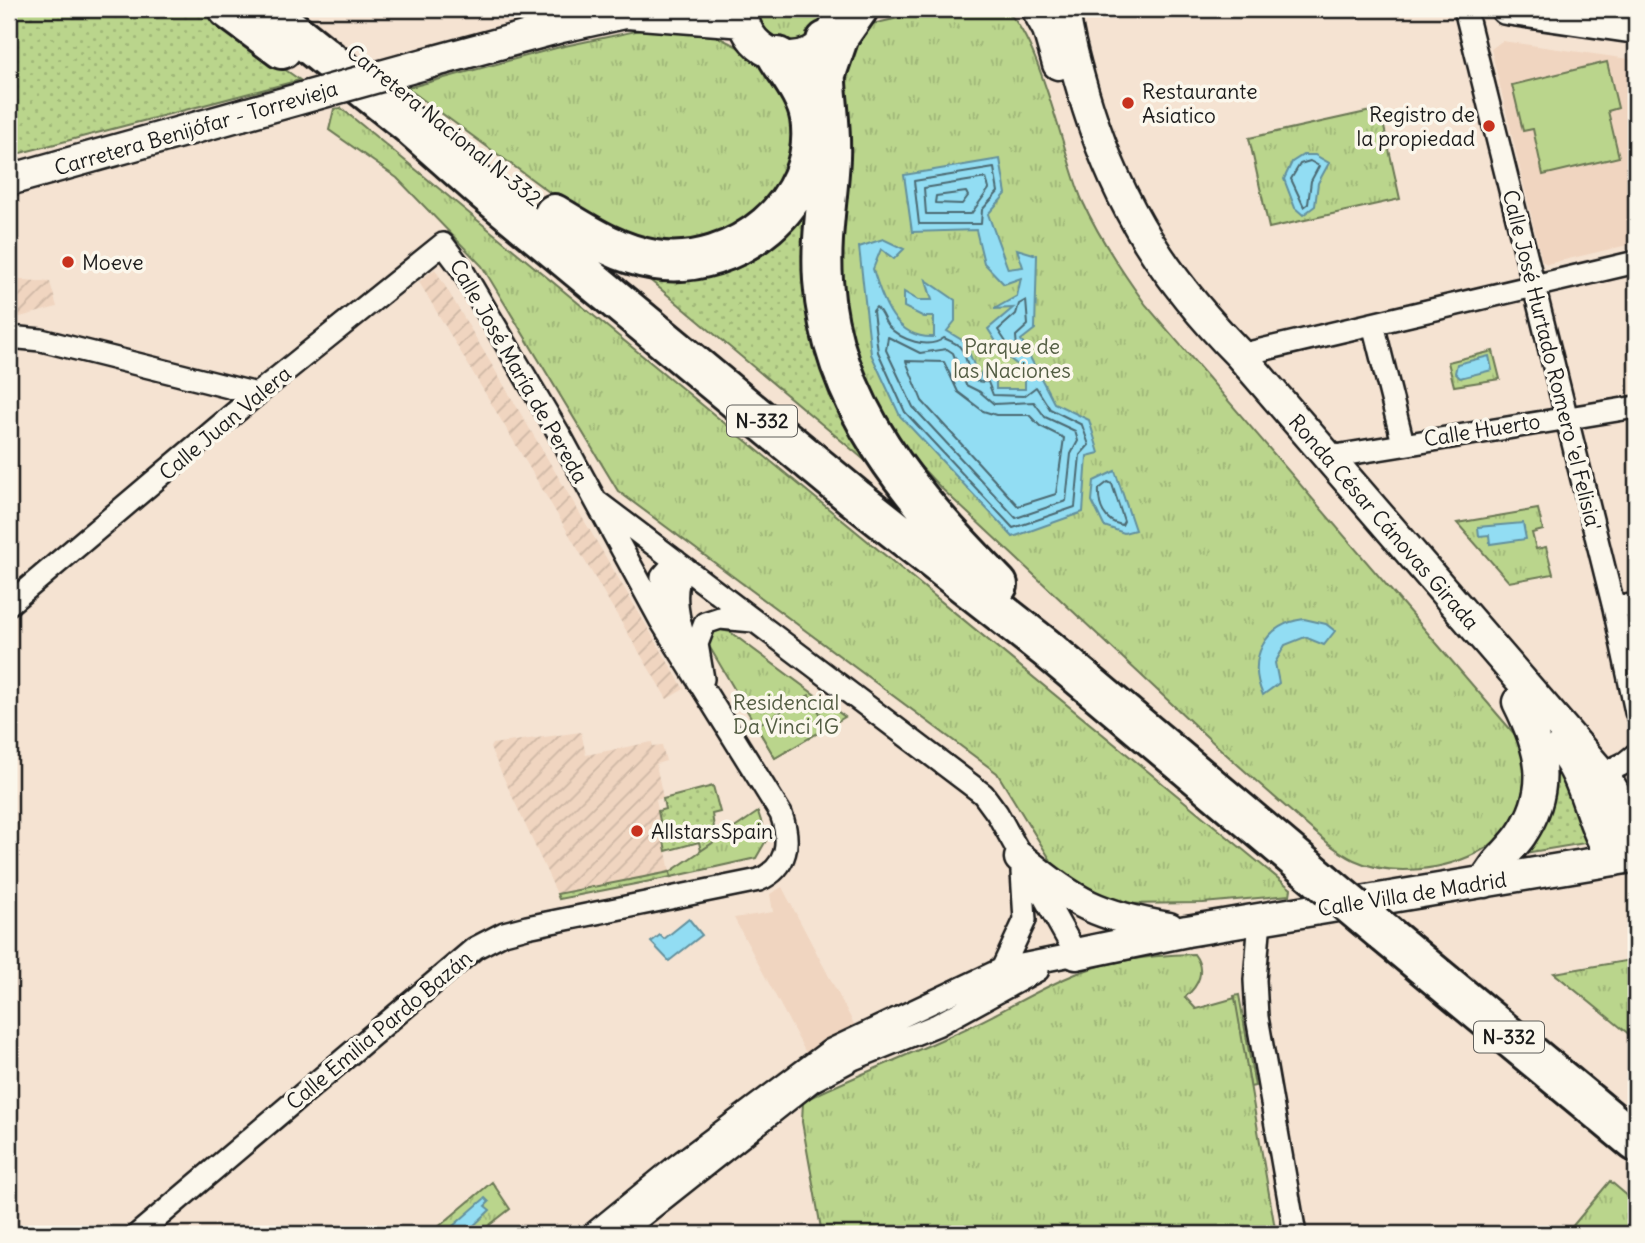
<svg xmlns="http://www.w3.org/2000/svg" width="1645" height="1243" viewBox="0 0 1645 1243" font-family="Delius,sans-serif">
<defs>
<pattern id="industrial-furrows" width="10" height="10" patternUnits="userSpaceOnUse" patternTransform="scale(1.75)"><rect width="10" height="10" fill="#f0d5c0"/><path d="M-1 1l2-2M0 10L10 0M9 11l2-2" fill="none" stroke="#cdb6a4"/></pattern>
<pattern id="grass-dots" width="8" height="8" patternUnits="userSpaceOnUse" patternTransform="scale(1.75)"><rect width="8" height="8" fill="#bad58c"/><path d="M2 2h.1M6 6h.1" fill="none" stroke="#9fb678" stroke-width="1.8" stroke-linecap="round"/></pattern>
<pattern id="park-tufts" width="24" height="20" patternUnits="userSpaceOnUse" patternTransform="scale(1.75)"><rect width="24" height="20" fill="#bad58c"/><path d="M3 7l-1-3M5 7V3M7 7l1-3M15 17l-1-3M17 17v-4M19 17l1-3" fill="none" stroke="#9fb678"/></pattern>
</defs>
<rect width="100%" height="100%" fill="#f5e3d2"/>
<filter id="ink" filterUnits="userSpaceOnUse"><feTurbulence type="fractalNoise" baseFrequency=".0143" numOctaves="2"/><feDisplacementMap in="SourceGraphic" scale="14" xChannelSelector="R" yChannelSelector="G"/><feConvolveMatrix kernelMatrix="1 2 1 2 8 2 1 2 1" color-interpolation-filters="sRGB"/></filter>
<g filter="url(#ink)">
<!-- built -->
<path fill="#f0d5c0" d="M1502 41 1636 60V243L1547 264 1542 261 1491 49Z
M782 887 855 1026 806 1053 734 918 773 912 770 894Z"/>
<!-- industrial -->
<path fill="url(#industrial-furrows)" d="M435 269 684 689 667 699 419 282Z
M9 279 50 282 57 307 9 320Z
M581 732 586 755 652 742 653 746 662 745 666 761 656 764 663 798 656 800 670 872 557 894 490 748 492 744Z"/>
<!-- grass -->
<path fill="url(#grass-dots)" stroke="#6b7854" stroke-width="2" d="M9 9H198L300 80 9 156Z
M810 202 870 461 868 463 645 276Z
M1551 749 1591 842 1519 854Z
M713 786 720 812 712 814 716 841 701 851 699 842 666 851 658 811 665 809 663 799Z
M670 872 671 877 559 899 557 894Z
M1239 995 1255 1086 1250 1087 1234 996Z"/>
<!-- park -->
<path fill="url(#park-tufts)" stroke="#6b7854" stroke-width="2" d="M758 9H826L818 31 798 43C774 39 762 34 758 9Z
M938 9H1003C1038 29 1064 158 1082 200 1099 238 1122 272 1146 305L1523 744C1530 784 1520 829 1482 850 1447 870 1392 878 1354 860 1332 849 1313 830 1295 815 1264 788 1234 762 1204 734 1116 652 1028 570 940 487L905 450 874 402 853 348 841 285 845 54 868 25Z
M650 28 710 33 746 51 786 85 798 134 774 202 700 250 601 230 407 88 560 47Z
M341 108 1291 889 1290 895 1203 903 1118 904 1105 901 1058 872 997 773 618 491 482 266 397 178 329 130 334 109Z
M1380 109 1400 199 1269 228 1249 138Z
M1493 351 1500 379 1454 386 1448 362Z
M1538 509 1543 530 1532 533 1536 549 1546 547 1553 574 1509 582 1457 523Z
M717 629 730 632 845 717 775 758 709 646 708 640Z
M758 812 767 839 756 858 671 877 670 872Z
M1194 954C1206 970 1199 986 1185 997L1196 1009 1235 998 1276 1234H822L802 1122 803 1101C853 1077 904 1057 954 1034 992 1018 1026 996 1064 979 1102 961 1152 955 1194 954Z
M1636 959V1040L1554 973 1631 960Z
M1610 1181 1636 1203V1234H1566Z
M492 1182 510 1209 478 1234H430Z"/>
<!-- garden -->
<path fill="#bad58c" stroke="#6b7854" stroke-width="2" d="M1607 62 1618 108 1608 111 1619 157 1543 175 1533 129 1523 131 1512 85Z
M809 695 828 727 775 758 756 726Z"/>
<!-- water -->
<path fill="#92ddf3" stroke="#63909d" stroke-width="2" d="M1303 155H1315L1329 163 1318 183 1315 206 1303 215 1295 208 1284 179 1292 162Z
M1000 159 1006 194 988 214 1008 269 1023 267 1017 249 1037 255 1035 329 1021 340 1054 403 1089 420 1099 453 1087 456 1083 512 1013 537 900 416 871 354 859 247 883 239 904 249 894 259 881 249 873 269C883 301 895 339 934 337V317H924L904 307V292L918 300H932L926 280 955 300V321L947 331 965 342 979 378 986 362 996 373V389H1025V371L1004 354 988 329 1013 308 994 309 1017 296 1021 278 1004 284 984 263 976 230 912 232 904 175Z
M1489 356 1492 370 1460 378 1455 373 1457 364Z
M1115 471 1135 530 1124 533 1104 526 1092 501 1094 481Z
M1523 523 1526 539 1490 544 1489 535 1479 536 1478 527Z
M1304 619 1326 624 1335 631 1324 645 1305 637 1285 645 1275 663 1279 683 1263 695C1247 659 1264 624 1304 619Z
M689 919 702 935 669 961 651 942 660 935 664 939Z
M485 1198 489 1202 485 1206 490 1210 465 1234H461L453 1226Z"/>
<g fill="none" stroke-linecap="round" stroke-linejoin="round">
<!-- shore -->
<path stroke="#4b6972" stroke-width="2" d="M1310 161 1319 166 1311 181 1308 204 1304 207 1291 179 1300 164Z
M994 168 998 192 982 210 981 224H919L914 181Z
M986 178 989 189 971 214H926L924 188Z
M966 192 968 196 962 204 935 203 936 196Z
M1026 300 1028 325 1016 336 1017 349 1012 351 998 330 1016 314 1019 304Z
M876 307C882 312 883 319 888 326 901 340 928 350 944 338 948 340 956 343 959 346 973 360 961 384 988 382L993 395 1024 396 1036 387 1050 409 1082 425 1089 445 1080 455 1075 507 1013 528 905 412 878 352 873 311Z
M888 337 920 353 947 349 953 353 966 385 980 392 994 404 1034 402 1045 417 1075 431 1078 441 1071 454 1066 501 1016 518 913 407 886 350Z
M906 361 944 362 958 392 983 411 996 415H1029L1040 426 1064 438 1056 494 1018 506 922 401Z
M1108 482 1112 484 1124 521 1122 525C1104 522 1098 506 1099 489Z"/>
<!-- street casing -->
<g stroke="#1c1c1c" stroke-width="26">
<path id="street" d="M1465 9 1614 608 1636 712
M1373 324 1403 443
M9 337 41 340 257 394
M1240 355 1636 262
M1329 457 1636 407
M599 503 983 794 997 813 1076 954
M685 568C668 589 681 629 688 652
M9 604 257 394 443 244 461 268 561 437 661 621 781 814C791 842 788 867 759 880L527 927 504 933 475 948 138 1234
M1614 608 1636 604
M661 619 662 577 676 561
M703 679 697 644 705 623 720 618 753 621
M1602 774 1625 763 1636 754
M1260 919 1255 980 1257 1017 1295 1234
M1002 969 1025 920 1022 872
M593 1234 675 1167 831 1050 1002 969 1076 954
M619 1234 812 1081 853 1059 937 1025 1038 970"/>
</g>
<!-- secondary casing -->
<g stroke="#1c1c1c" stroke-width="35">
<path id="secondary" d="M742 9C744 61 811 75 834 29
M1037 9 1048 29 1058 64
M1064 9C1068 42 1078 76 1088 108 1120 209 1166 280 1240 355L1602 774C1627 807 1628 822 1615 860
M1506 9 1636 28
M627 13 744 22
M428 63 561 27 643 9
M9 180 241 115
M1560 748C1589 781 1588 824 1615 860
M1020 858C1075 904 1099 916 1169 928
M1485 882C1493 863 1510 851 1521 835 1553 788 1541 748 1518 702
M1076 954 1187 931 1632 857"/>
</g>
<!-- highway casing -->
<g stroke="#1c1c1c" stroke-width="44">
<path id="highway" d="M228 9 282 49
M265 9 410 125 481 188 855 498 1046 648 1321 880
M826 41C822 81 832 118 830 158 828 199 820 238 823 280 831 406 913 499 998 585
M827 71 839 36 858 9
M554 214C587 234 617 254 655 260 734 272 823 203 810 118 806 95 790 76 778 57
M1383 932 1636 1142"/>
</g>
<!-- street -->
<use href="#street" stroke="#fbf7ec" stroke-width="21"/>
<!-- secondary -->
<use href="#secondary" stroke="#fbf7ec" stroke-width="30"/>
<!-- highway -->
<use href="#highway" stroke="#fbf7ec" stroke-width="38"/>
<!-- secondary-bridge casing -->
<g stroke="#1c1c1c" stroke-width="35" stroke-linecap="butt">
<path id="secondary-bridge" d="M241 115 428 63"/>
</g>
<!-- highway-bridge casing -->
<g stroke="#1c1c1c" stroke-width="44" stroke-linecap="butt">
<path id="highway-bridge" d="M1321 880 1383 932"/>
</g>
<!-- secondary-bridge -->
<use href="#secondary-bridge" stroke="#fbf7ec" stroke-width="30"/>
<!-- highway-bridge -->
<use href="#highway-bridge" stroke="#fbf7ec" stroke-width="38"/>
</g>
</g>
<!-- markers -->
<g fill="#c8321e" stroke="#fbf7ec" stroke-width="2.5">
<circle cx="1128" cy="103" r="7"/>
<circle cx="1489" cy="126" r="7"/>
<circle cx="68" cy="262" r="7"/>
<circle cx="637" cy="831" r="7"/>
</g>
<g text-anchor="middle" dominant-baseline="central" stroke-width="7" stroke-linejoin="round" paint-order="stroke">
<!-- shield labels -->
<g fill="#fbf7ec" stroke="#5f5e5a" stroke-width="2">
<rect x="727" y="405.5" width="70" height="31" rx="5"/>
<rect x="1474" y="1021.5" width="70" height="31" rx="5"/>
</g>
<g font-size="19" font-weight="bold" fill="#1c1c1c">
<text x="762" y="421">N-332</text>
<text x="1509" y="1037">N-332</text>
</g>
<!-- poi labels -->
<g font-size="21" fill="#1c1c1c" stroke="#fbf7ec" text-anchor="start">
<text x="1142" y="91">Restaurante<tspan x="1142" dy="24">Asiatico</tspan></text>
<text x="1475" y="114" text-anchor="end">Registro de<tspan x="1475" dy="24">la propiedad</tspan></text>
<text x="82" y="262">Moeve</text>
<text x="651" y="831">AllstarsSpain</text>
</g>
<!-- street labels -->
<g font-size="21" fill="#1c1c1c" stroke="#fbf7ec">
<text transform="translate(444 125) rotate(39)">Carretera Nacional N-332</text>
<text transform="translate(196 128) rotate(-16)">Carretera Benijófar - Torrevieja</text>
<text transform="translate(1552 360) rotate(76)">Calle José Hurtado Romero 'el Felisia'</text>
<text transform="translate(519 371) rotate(60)">Calle José María de Pereda</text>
<text transform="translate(225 423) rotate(-40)">Calle Juan Valera</text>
<text transform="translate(1482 430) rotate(-9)">Calle Huerto</text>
<text transform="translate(1384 522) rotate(49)">Ronda César Cánovas Girada</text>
<text transform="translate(1412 894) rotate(-9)">Calle Villa de Madrid</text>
<text transform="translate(379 1030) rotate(-40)">Calle Emilia Pardo Bazán</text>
</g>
<!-- park labels -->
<g font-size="21" fill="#535d43" stroke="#fbf7ec">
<text x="1012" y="346">Parque de<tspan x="1012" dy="24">las Naciones</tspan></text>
<text x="786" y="702">Residencial<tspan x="786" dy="24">Da Vinci 1G</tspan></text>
</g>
</g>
<!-- margin -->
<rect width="1645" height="1243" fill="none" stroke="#fbf7ec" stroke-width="35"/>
<rect x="18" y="18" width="1610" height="1208" fill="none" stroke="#1c1c1c" stroke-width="2.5" filter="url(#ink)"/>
</svg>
